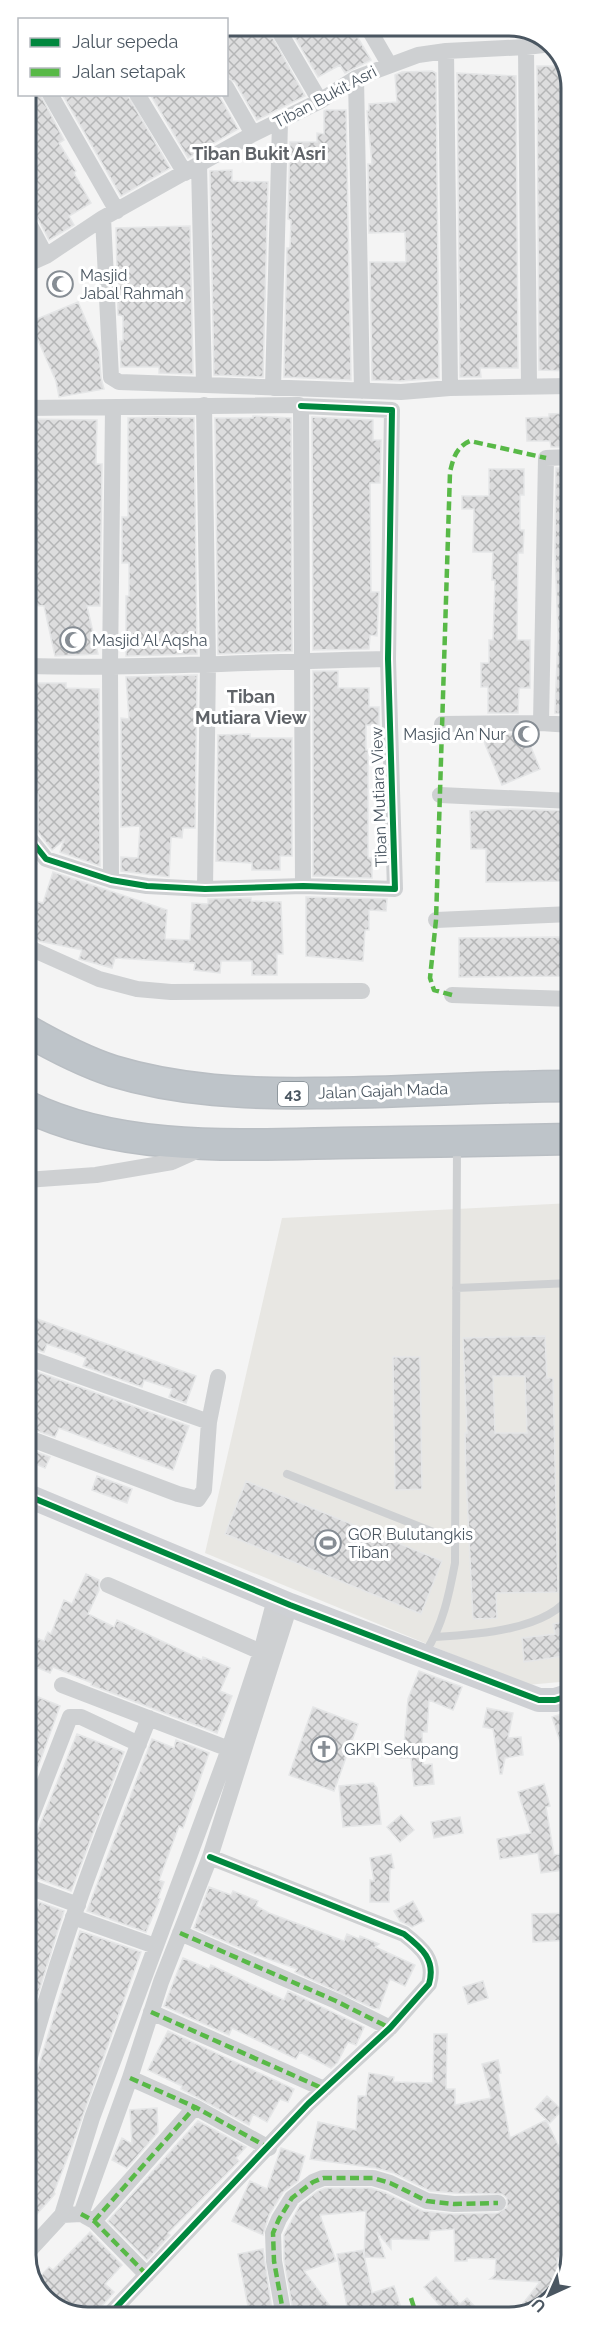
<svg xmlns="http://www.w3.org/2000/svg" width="597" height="2343" viewBox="0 0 597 2343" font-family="Raleway,sans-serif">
<defs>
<pattern id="building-cross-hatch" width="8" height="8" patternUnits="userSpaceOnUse" patternTransform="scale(1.5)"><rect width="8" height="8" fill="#ddddde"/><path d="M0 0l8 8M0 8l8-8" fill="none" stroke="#b5b6b7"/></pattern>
</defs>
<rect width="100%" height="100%" fill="#f4f4f4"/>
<!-- commercial -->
<path fill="#e8e7e3" d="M571 1203V1681L527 1685 205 1553 282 1218Z"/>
<!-- building -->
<path fill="url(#building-cross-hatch)" stroke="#e5e6e7" stroke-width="1.5" fill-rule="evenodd" d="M226 26H266L305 96 257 120 235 82 226 77Z
M288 26H351L371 60 345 73 340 65 318 77Z
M537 66H565L570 77 571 371 539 370Z
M432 71 436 73 439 378 401 381 372 380 370 262H406L405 232 369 233 368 164H372L367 111H369V104L397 102 395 75 402 72Z
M457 73 516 76 518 368H480L481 377H460Z
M26 94H40L64 140 59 143 76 171 74 173 91 203 69 216 74 225 49 240 35 213 26 208Z
M62 94H127L170 168 121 196Z
M150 94H218L238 129 188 158Z
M326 110H346L351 380 284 377 287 248H290L291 220 288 219 290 142H317V133L324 134V111Z
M232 170V181L268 182 263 377 214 375 210 171Z
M190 226 193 374 159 373V367H121L120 341H123V316L118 315 116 228Z
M78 302 99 351 101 378 104 389 59 397 56 381 30 322Z
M571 413V447H551L550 441H527L526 418 549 417V414Z
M253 416 291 418 292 651 218 654 215 418H253Z
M158 417 194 418 197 654 126 656V596H129V563H122V517H128V418Z
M312 417 373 420V440H381L380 483H370L371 592H379L377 636 370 635 369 649 313 650Z
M27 419 97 420 96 464H102L100 606H87L98 654 55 656 44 606 32 605 35 472H28Z
M556 468H571V714L555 713 558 635 555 549Z
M489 469H524V495H520V530H524L523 553H518L517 640H530V688H519L518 713H488V687H481V663H489V640H493L495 580H492L493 552H473L474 509H462V496H489Z
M313 671H338V688H369V707H379V725H366V750H368V858H372V878L313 876Z
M197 675 195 828H183L182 838 171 837 169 877 121 871V857L138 858 140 826 121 827V718L129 719 126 677Z
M32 683H66V688L99 689 100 866 60 852 64 840 52 850 38 832V794H31Z
M250 734V738H292V856H280V870H252V863L216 861 218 735Z
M484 734H518V738L526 735 540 769 502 785 485 744Z
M512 809 571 811V881L486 882V849H471L470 811Z
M26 851 37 864 26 875Z
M53 872 167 910 165 939 190 940 192 903 208 904V899L251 898V901L281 902 283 954H277V975H252V961H221L220 973 194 970 195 963 115 958 112 968 79 959 82 950 39 941 26 934V899L43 903Z
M306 897 387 899 386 911 369 910V930H365L363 961 306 956Z
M567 937V976L459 977V938Z
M26 1315 196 1376 186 1403 169 1397 172 1389 144 1380 142 1387 83 1366 86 1358 74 1353 47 1344 44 1352 26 1347Z
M545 1336 547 1378H553L558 1592 496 1593 497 1618 473 1619 466 1477 465 1433H467L463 1338ZM493 1376H525L527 1433H495Z
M393 1357H420L422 1489 395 1490Z
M26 1368 189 1426 173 1470 59 1428 55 1437 26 1427Z
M26 1448 50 1457 45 1468 26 1460Z
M97 1476 132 1489 127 1503 92 1490Z
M246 1481 442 1561 421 1614 225 1534Z
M86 1574 99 1580V1590L88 1614 114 1627 117 1620 202 1660 203 1657 230 1668 220 1691 232 1696 217 1733 91 1685 92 1683 53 1667 50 1673 36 1667 28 1690H26V1634L44 1641 48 1632 51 1634 64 1600 72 1604Z
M571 1620V1655L524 1662 522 1638 555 1634 553 1624Z
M419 1671 462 1687 453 1710 429 1700 427 1732H422L423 1765 432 1764 434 1784 414 1786 411 1758H400V1745H404L408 1699Z
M26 1692 60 1706 26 1800Z
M313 1707 358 1724 334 1791 289 1775Z
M487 1708 513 1713 508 1738 521 1737 523 1755 505 1758 502 1774H500L493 1729 483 1727Z
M571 1711V1769H569L552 1717Z
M77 1734 124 1752 71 1891 26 1874V1840L32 1838 36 1834Z
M152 1739 174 1748 176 1740 209 1753 183 1828 179 1826 159 1880 164 1882 158 1898 160 1899 146 1932 87 1911Z
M373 1783 377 1788 381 1824 343 1827 339 1786Z
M544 1784 550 1806 546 1807 554 1855 560 1854 563 1870 541 1873 538 1853 500 1859 497 1839 531 1833 518 1792Z
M401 1815 414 1830 400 1842 387 1827Z
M460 1817 463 1833 434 1838 431 1822Z
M391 1854 394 1868 390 1869 389 1902H370V1880L374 1881 370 1858Z
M209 1887 231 1895 233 1891 258 1901 256 1906 269 1913 344 1941 347 1934 359 1939 360 1936 379 1944 375 1947 415 1965 405 1986 390 1979 379 2009 373 2008 295 1972 297 1969 254 1954 194 1928Z
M413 1901 424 1921 412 1927 400 1921 394 1911Z
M39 1902 64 1911 27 2030 26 1903 38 1907Z
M571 1913V1940L533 1942 532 1914Z
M80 1931 141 1952 72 2146 54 2192 55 2194 27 2225V2107L35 2088 27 2084V2078L34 2076 37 2071Z
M183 1958 209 1969 211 1965 284 2000 288 1991 364 2027 356 2045 348 2042 337 2063 331 2068 300 2052 296 2059 232 2028 229 2035 164 2006Z
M483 1981 488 1998 468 2004 463 1987Z
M168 2031 294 2089 288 2102 280 2099 267 2122 253 2114 249 2125 181 2089 182 2086 148 2070Z
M434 2034H447L446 2089H455V2105L491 2098 482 2064 498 2060 501 2073 498 2074 510 2138 546 2120 561 2151 568 2197 571 2196 572 2255 557 2258 558 2275 562 2279 556 2296 520 2316H513L540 2282 490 2279 495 2275 496 2259 467 2258V2261H455L454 2229 430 2231 429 2240 391 2239V2249L377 2232 385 2258 364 2257 366 2211 320 2215 336 2261 304 2271 333 2310 324 2317H294L284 2260V2235L300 2205 318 2191 325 2188H371L386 2193 423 2211 453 2214 498 2213 507 2207V2198L502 2194 454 2193 430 2191 394 2173 376 2168 310 2159 318 2122 356 2130 358 2096H366L369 2073 394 2077 393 2082 433 2083Z
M547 2096 562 2110 550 2123 535 2109Z
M157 2108 158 2132 127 2168 112 2160 122 2138 132 2144 130 2110Z
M198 2121 246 2147 236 2158 239 2161 168 2233 170 2235 147 2260 108 2221Z
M281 2148 305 2156 298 2181 283 2192 269 2215 263 2235 232 2221 250 2181 267 2189Z
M90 2232 122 2265 105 2284 114 2292 92 2317H81L44 2299 38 2288 42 2283 38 2279 49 2267 53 2270Z
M263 2249 273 2317H250L238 2254Z
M363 2250 372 2293 394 2286 404 2317H349L337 2254Z
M436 2277 460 2304 467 2298 483 2316H446L448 2315 424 2287Z"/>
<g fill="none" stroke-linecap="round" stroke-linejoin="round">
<!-- highway casing -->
<g stroke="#b9bec3" stroke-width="33">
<path id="highway" d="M26 1030C54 1046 82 1061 113 1071 179 1091 247 1094 316 1093 401 1093 486 1086 571 1086
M26 1106C119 1152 238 1145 339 1143 416 1142 494 1141 571 1139"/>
</g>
<!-- lane -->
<path stroke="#ced0d2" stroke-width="8" d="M456 1288 571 1283
M287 1474 456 1541
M435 1637C474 1635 550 1630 571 1594
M425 1653C443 1625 449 1595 455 1563L457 1147"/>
<!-- street -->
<path stroke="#ced0d2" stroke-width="16" d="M276 26 320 101
M367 26 389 64
M526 47 529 387
M446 51 450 388
M356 78 362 391
M226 87 253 134
M50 94 117 211
M137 94 185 173
M199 164 204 384
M26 218 46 256
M103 218 111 377 119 382 401 392 450 388 571 386
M26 265 46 256 103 218 253 134 320 101 356 78 418 55 446 51 526 47 552 44
M273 388 280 122
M204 405 208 663 205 889
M26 408 299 405 301 406 303 886
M26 666C147 669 268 661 388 659
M541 723 546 458 571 457
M442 724 541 723 571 725
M440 795 571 801
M26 834 46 859 111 880 147 886 205 889 303 886 395 889 388 659 392 410 301 406
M111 880 110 668 113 408
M436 920 571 914
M26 944 34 950 99 979 137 989 171 992 362 991
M452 995 571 999
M26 1180 96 1175 172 1162 203 1148
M26 1357 209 1422
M26 1437 178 1494 198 1499 204 1490 209 1422 218 1377
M108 1585 261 1652
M62 1685 229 1749
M26 1830 70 1717H81L139 1744
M26 1886 78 1905
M73 1917 155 1946
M180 1933 336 2001 390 2028
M151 2012 324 2089
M27 2068C58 1949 103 1832 149 1718
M130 2078 195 2107 269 2148
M62 2215 81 2214 130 2078 161 1982 210 1857 290 1605
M85 2216 94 2221 147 2275
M94 2221 195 2107
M27 2253 62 2215 92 2118 229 1749 261 1652 275 1599
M107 2317 308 2104 390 2028 429 1984C436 1960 422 1948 404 1934L210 1857
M284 2317 274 2261 273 2233 279 2219 292 2198 313 2182 323 2178H373L390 2183 427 2201 454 2204 498 2203"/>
<!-- secondary -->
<path stroke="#ced0d4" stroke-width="24" d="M26 1495 290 1605 539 1700H555L571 1695"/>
<!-- highway -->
<use href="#highway" stroke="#bec4c9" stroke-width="30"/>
<!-- quiet -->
<path stroke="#58b947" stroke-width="4.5" stroke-dasharray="9 4.5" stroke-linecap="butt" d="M452 995 434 990 430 978 436 920 450 472C453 459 456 447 470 441L546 458
M180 1933 336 2001 390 2028
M151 2012 324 2089
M130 2078 195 2107 269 2148
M81 2214 94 2221 147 2275
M94 2221 195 2107
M411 2298 417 2317
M284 2317 274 2261 273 2233 279 2219 292 2198 313 2182 323 2178H373L390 2183 427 2201 454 2204 498 2203"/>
<!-- cycleway casing -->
<g stroke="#fff" stroke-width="10">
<path id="cycleway" d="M26 834 46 859 111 880 147 886 205 889 303 886 395 889 388 659 392 410 301 406
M26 1495 290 1605 539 1700H555L571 1695
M107 2317 308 2104 390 2028 429 1984C436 1960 422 1948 404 1934L210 1857"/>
</g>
<!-- cycleway -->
<use href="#cycleway" stroke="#00873e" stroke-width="6"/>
</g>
<!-- icons -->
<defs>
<g id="mosque-ring" transform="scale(1.35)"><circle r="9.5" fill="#fff" stroke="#868d94" stroke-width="1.5"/><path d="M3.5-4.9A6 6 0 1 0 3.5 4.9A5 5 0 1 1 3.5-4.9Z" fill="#868d94"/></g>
<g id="stadium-ring" transform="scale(1.35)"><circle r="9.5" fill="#fff" stroke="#868d94" stroke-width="1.5"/><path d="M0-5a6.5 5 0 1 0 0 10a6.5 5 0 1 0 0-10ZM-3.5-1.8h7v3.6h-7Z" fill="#868d94"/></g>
<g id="church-ring" transform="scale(1.35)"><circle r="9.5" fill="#fff" stroke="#868d94" stroke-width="1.5"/><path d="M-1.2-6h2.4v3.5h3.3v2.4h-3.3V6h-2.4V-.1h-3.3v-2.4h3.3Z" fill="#868d94"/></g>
</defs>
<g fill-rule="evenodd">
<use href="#mosque-ring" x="60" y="284"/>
<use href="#mosque-ring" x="73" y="640"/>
<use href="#mosque-ring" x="526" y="734"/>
<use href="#stadium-ring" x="328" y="1543"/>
<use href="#church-ring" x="324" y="1749"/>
</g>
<g text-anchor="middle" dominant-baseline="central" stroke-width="6" stroke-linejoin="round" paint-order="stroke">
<!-- shield labels -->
<rect fill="#fff" stroke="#808990" stroke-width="1.5" x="278" y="1082" width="30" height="24" rx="4.5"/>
<g font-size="15" font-weight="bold" fill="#4a5661">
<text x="293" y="1094">43</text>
</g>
<!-- street labels -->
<g font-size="16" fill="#4a5661" stroke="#fff">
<text transform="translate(325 97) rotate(-28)">Tiban Bukit Asri</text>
<text transform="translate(379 797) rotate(-92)">Tiban Mutiara View</text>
<text transform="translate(383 1091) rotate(-2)">Jalan Gajah Mada</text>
</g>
<!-- poi labels -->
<g font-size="16" fill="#4a5661" stroke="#fff" text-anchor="start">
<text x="80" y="275">Masjid<tspan x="80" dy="18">Jabal Rahmah</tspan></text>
<text x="92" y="640">Masjid Al Aqsha</text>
<text x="506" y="734" text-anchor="end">Masjid An Nur</text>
<text x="348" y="1534">GOR Bulutangkis<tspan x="348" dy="18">Tiban</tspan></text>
<text x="344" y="1749">GKPI Sekupang</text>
</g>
<!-- neighbourhood labels -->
<g font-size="18" font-weight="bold" fill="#5f6368" stroke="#fff">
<text x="259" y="153">Tiban Bukit Asri</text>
<text x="251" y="696">Tiban<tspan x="251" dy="21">Mutiara View</tspan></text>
</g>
</g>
<!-- crop -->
<path d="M0 0H597V2343H0ZM88 36H509A52 52 0 0 1 561 88V2255A52 52 0 0 1 509 2307H88A52 52 0 0 1 36 2255V88A52 52 0 0 1 88 36Z" fill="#fff" fill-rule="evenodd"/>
<path fill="none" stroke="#4a5661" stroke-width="3" d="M88 36H509A52 52 0 0 1 561 88V2255A52 52 0 0 1 509 2307H88A52 52 0 0 1 36 2255V88A52 52 0 0 1 88 36Z"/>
<!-- legend -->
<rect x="18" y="18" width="210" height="78" fill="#ffffff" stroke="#b7bbc0" stroke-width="1.5"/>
<rect x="30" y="38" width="30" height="9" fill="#00873e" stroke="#b7bbc0" stroke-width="1.5"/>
<text x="72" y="48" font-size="18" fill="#4a5661">Jalur sepeda</text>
<rect x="30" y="68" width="30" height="9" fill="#58b947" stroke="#b7bbc0" stroke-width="1.5"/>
<text x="72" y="78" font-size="18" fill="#4a5661">Jalan setapak</text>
<!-- north arrow -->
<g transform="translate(549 2295) rotate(225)" stroke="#ffffff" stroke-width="4.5" paint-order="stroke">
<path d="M0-4.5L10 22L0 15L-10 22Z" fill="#4a5661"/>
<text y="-9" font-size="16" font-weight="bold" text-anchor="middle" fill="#4a5661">U</text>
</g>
</svg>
